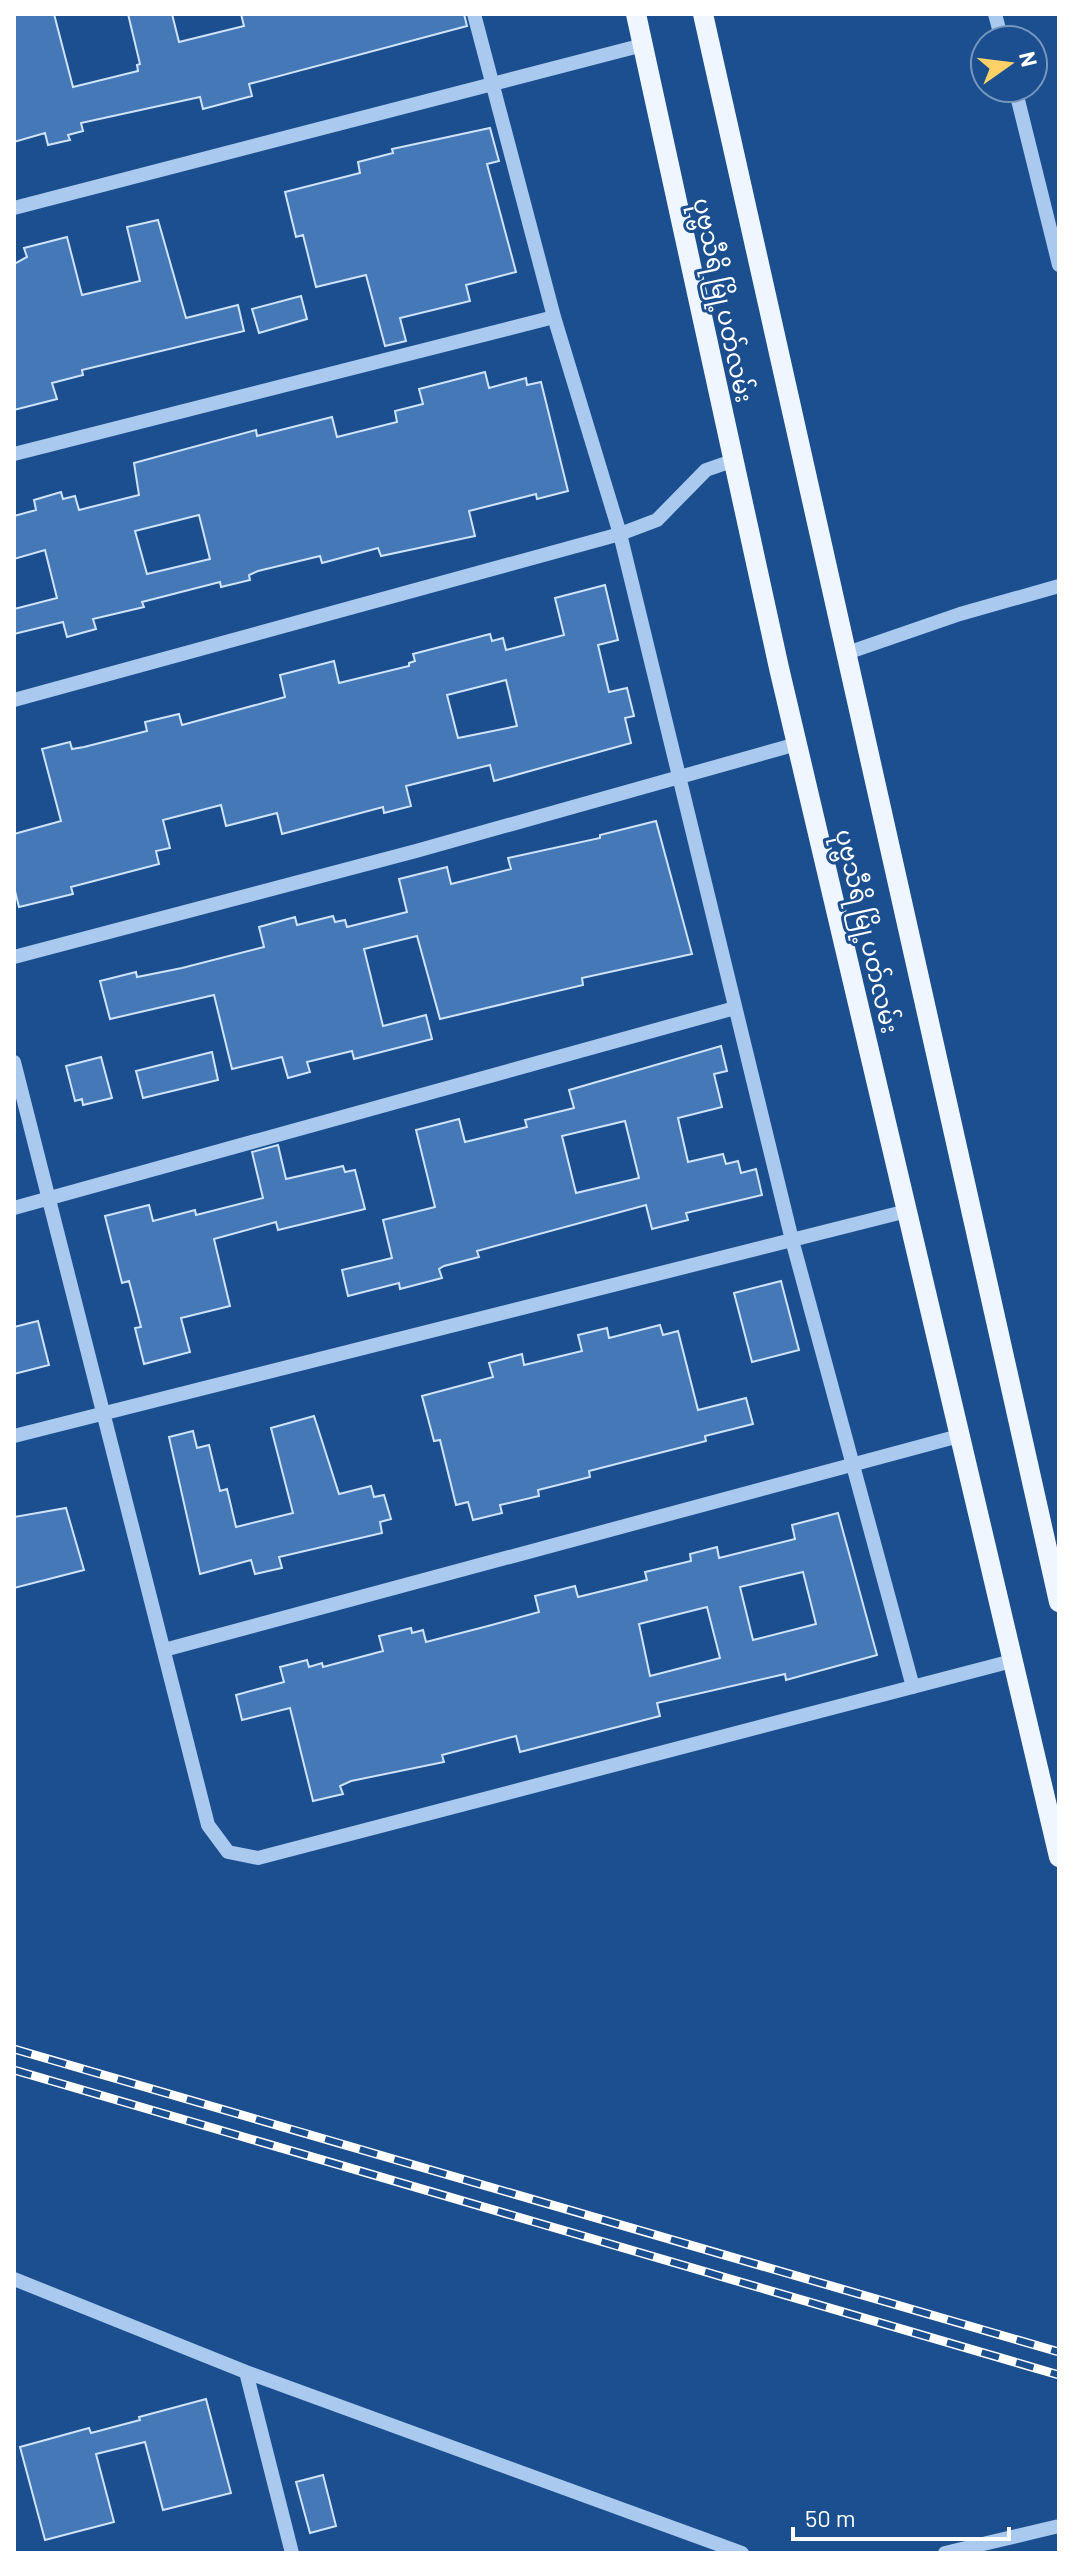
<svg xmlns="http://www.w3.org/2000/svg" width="1073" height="2567" viewBox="0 0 1073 2567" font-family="Barlow,'Noto Sans Myanmar',sans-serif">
<rect width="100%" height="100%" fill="#1b4f8f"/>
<!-- building -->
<path fill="#4478b7" stroke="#cfe3fa" stroke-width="2" fill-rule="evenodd" d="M14 14H54L73 87 138 71 137 65 140 64 128 14H172L179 42 244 26 241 14H464L467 26 249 84 252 96 203 109 200 97 81 123 83 131 68 135 70 140 48 145 45 133 14 142Z
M490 128 499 161 487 164 516 272 466 285 470 301 400 318 406 341 385 346 366 275 316 287 303 235 296 237 285 192 360 173 358 162 393 153 392 149Z
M158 220 186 318 238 305 244 331 82 370 83 375 52 383 57 399 14 410V264L27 257 24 248 67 237 82 295 140 281 127 227Z
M301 296 307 319 259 333 252 309Z
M485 372 489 388 526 378 527 385 541 382 568 491 537 499 536 494 469 511 475 536 381 556 378 548 322 563 320 556 258 571 249 575 250 580 221 587 220 582 142 602 144 607 93 619 96 629 67 637 63 622 14 634V609L57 598 45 550 14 559V516L36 510 34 500 61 492 63 499 75 496 79 510 139 495 134 463 256 430 257 436 332 417 337 437 397 422 395 411 423 404 419 389ZM199 515 210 559 147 574 135 531Z
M605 585 618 640 598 645 609 692 627 688 634 716 625 718 631 743 494 781 490 765 406 786 411 806 384 813 383 807 282 834 277 813 226 826 221 805 163 820 170 848 156 851 159 864 71 887 73 894 19 907 14 887V834L61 821 42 749 70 742 72 749 84 747 147 731 145 722 179 714 182 725 285 697 280 675 334 661 339 683 409 666V663L415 661 413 654 490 634 492 641 503 638 506 650 564 635 555 598ZM506 680 517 726 458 738 447 695Z
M656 821 692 954 582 978 583 985 440 1019 417 936 364 949 383 1026 426 1015 432 1039 354 1059 352 1051 307 1062 310 1072 288 1078 282 1057 232 1069 214 995 110 1019 100 981 136 972 137 977 182 968 264 947 259 927 295 917 297 925 333 916 335 922 345 920 347 927 407 912 399 879 447 867 451 884 511 869 508 858 600 838V835Z
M721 1046 727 1071 714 1074 722 1107 678 1118 688 1162 723 1154 726 1164 738 1161 741 1173 756 1169 762 1195 686 1213 688 1220 652 1229 646 1205 477 1251 479 1257 444 1266 439 1269 442 1278 400 1289 399 1283 348 1296 342 1270 392 1258 383 1220 435 1207 416 1130 459 1119 465 1142 527 1127 525 1120 574 1108 569 1090ZM625 1121 639 1178 576 1193 562 1136Z
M212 1052 218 1080 143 1098 136 1071Z
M101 1057 112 1098 83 1105 82 1099 75 1101 66 1066Z
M278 1145 286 1179 343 1166 345 1172 355 1170 365 1209 278 1230 276 1222 214 1239 230 1306 181 1318 190 1352 144 1364 135 1328 141 1327 129 1281 122 1283 105 1216 149 1205 153 1221 195 1210 196 1215 263 1198 252 1152Z
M781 1281 799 1350 752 1362 734 1293Z
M38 1321 49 1365 14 1374V1327Z
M660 1325 663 1335 678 1331 698 1410 746 1398 753 1424 705 1436 706 1441 589 1471 590 1477 538 1490 539 1496 500 1505 502 1513 473 1520 468 1502 456 1505 440 1440 434 1441 422 1396 493 1377 489 1363 522 1354 524 1365 582 1351 578 1335 607 1328 609 1338Z
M314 1416 339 1494 371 1486 374 1497 384 1495 391 1519 380 1522 382 1533 279 1557 282 1568 255 1574 251 1560 200 1574 169 1437 193 1431 197 1448 209 1445 220 1491 227 1489 236 1527 293 1513 271 1428Z
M66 1508 84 1570 14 1588V1517Z
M838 1513 877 1655 786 1680 785 1674 657 1703 660 1716 520 1752 516 1736 442 1755 444 1762 351 1781 340 1786 343 1794 313 1801 290 1708 242 1720 236 1695 284 1682 280 1667 307 1660 309 1667 322 1663 323 1667 383 1651 379 1636 411 1628 412 1633 423 1630 426 1642 488 1626 539 1612 535 1596 575 1586 578 1597 647 1580 645 1572 691 1561 690 1554 717 1547 719 1558 795 1539 792 1525ZM803 1572 816 1624 753 1640 740 1587ZM707 1607 720 1658 650 1676 639 1624Z
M206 2399 231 2493 163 2510 145 2442 96 2454 114 2522 45 2540 20 2447 89 2428 91 2433 140 2420 139 2417Z
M323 2475 336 2526 310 2533 296 2482Z"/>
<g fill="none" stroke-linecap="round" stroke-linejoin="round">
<!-- minor -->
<path stroke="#a9c9ee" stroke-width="14" d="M474 14 554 317 620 534 792 1240 913 1687
M995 14 1002 40
M1015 88 1059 265
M14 208 643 45
M14 454 554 317
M844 654 960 614 1059 586
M14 700 620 534 657 520 706 470 732 461
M14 957 416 851 797 744
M14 1062 208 1825 228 1852 258 1858 1012 1661
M14 1208 735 1008
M14 1436 907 1211
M164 1650 959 1436
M14 2279 246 2372 742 2553
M246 2372 292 2553
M945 2553 1059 2526"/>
<!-- major -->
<path stroke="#f0f6ff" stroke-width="20" d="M636 14 779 668 1059 1857
M703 14 1059 1602"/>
<!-- rail casing -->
<g stroke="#fff" stroke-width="9">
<path id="rail" d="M14 2049 1059 2352
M14 2070 1059 2375"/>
</g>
<!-- rail -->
<use href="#rail" stroke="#1b4f8f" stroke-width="6" stroke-dasharray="18" stroke-linecap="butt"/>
</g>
<g text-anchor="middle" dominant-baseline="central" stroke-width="6" stroke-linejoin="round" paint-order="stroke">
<!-- street labels -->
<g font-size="24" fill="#fff" stroke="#1b4f8f">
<text transform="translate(724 300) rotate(78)">ပုဗ္ဗသီရိ မြို့ပတ်လမ်း</text>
<text transform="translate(868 931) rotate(77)">ပုဗ္ဗသီရိ မြို့ပတ်လမ်း</text>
</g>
</g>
<!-- border -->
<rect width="1073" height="2567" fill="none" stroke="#ffffff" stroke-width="32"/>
<!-- north arrow -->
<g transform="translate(1009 64) rotate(76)"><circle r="38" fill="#1b4f8f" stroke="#7695bc" stroke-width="2"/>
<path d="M0-6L14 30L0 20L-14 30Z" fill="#ffd166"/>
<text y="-12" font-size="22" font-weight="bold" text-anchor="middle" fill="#ffffff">N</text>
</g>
<!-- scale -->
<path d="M793 2527v12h216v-12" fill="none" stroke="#ffffff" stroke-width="4"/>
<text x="805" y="2527" font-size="24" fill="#ffffff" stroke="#1b4f8f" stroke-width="6" paint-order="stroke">50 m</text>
</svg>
